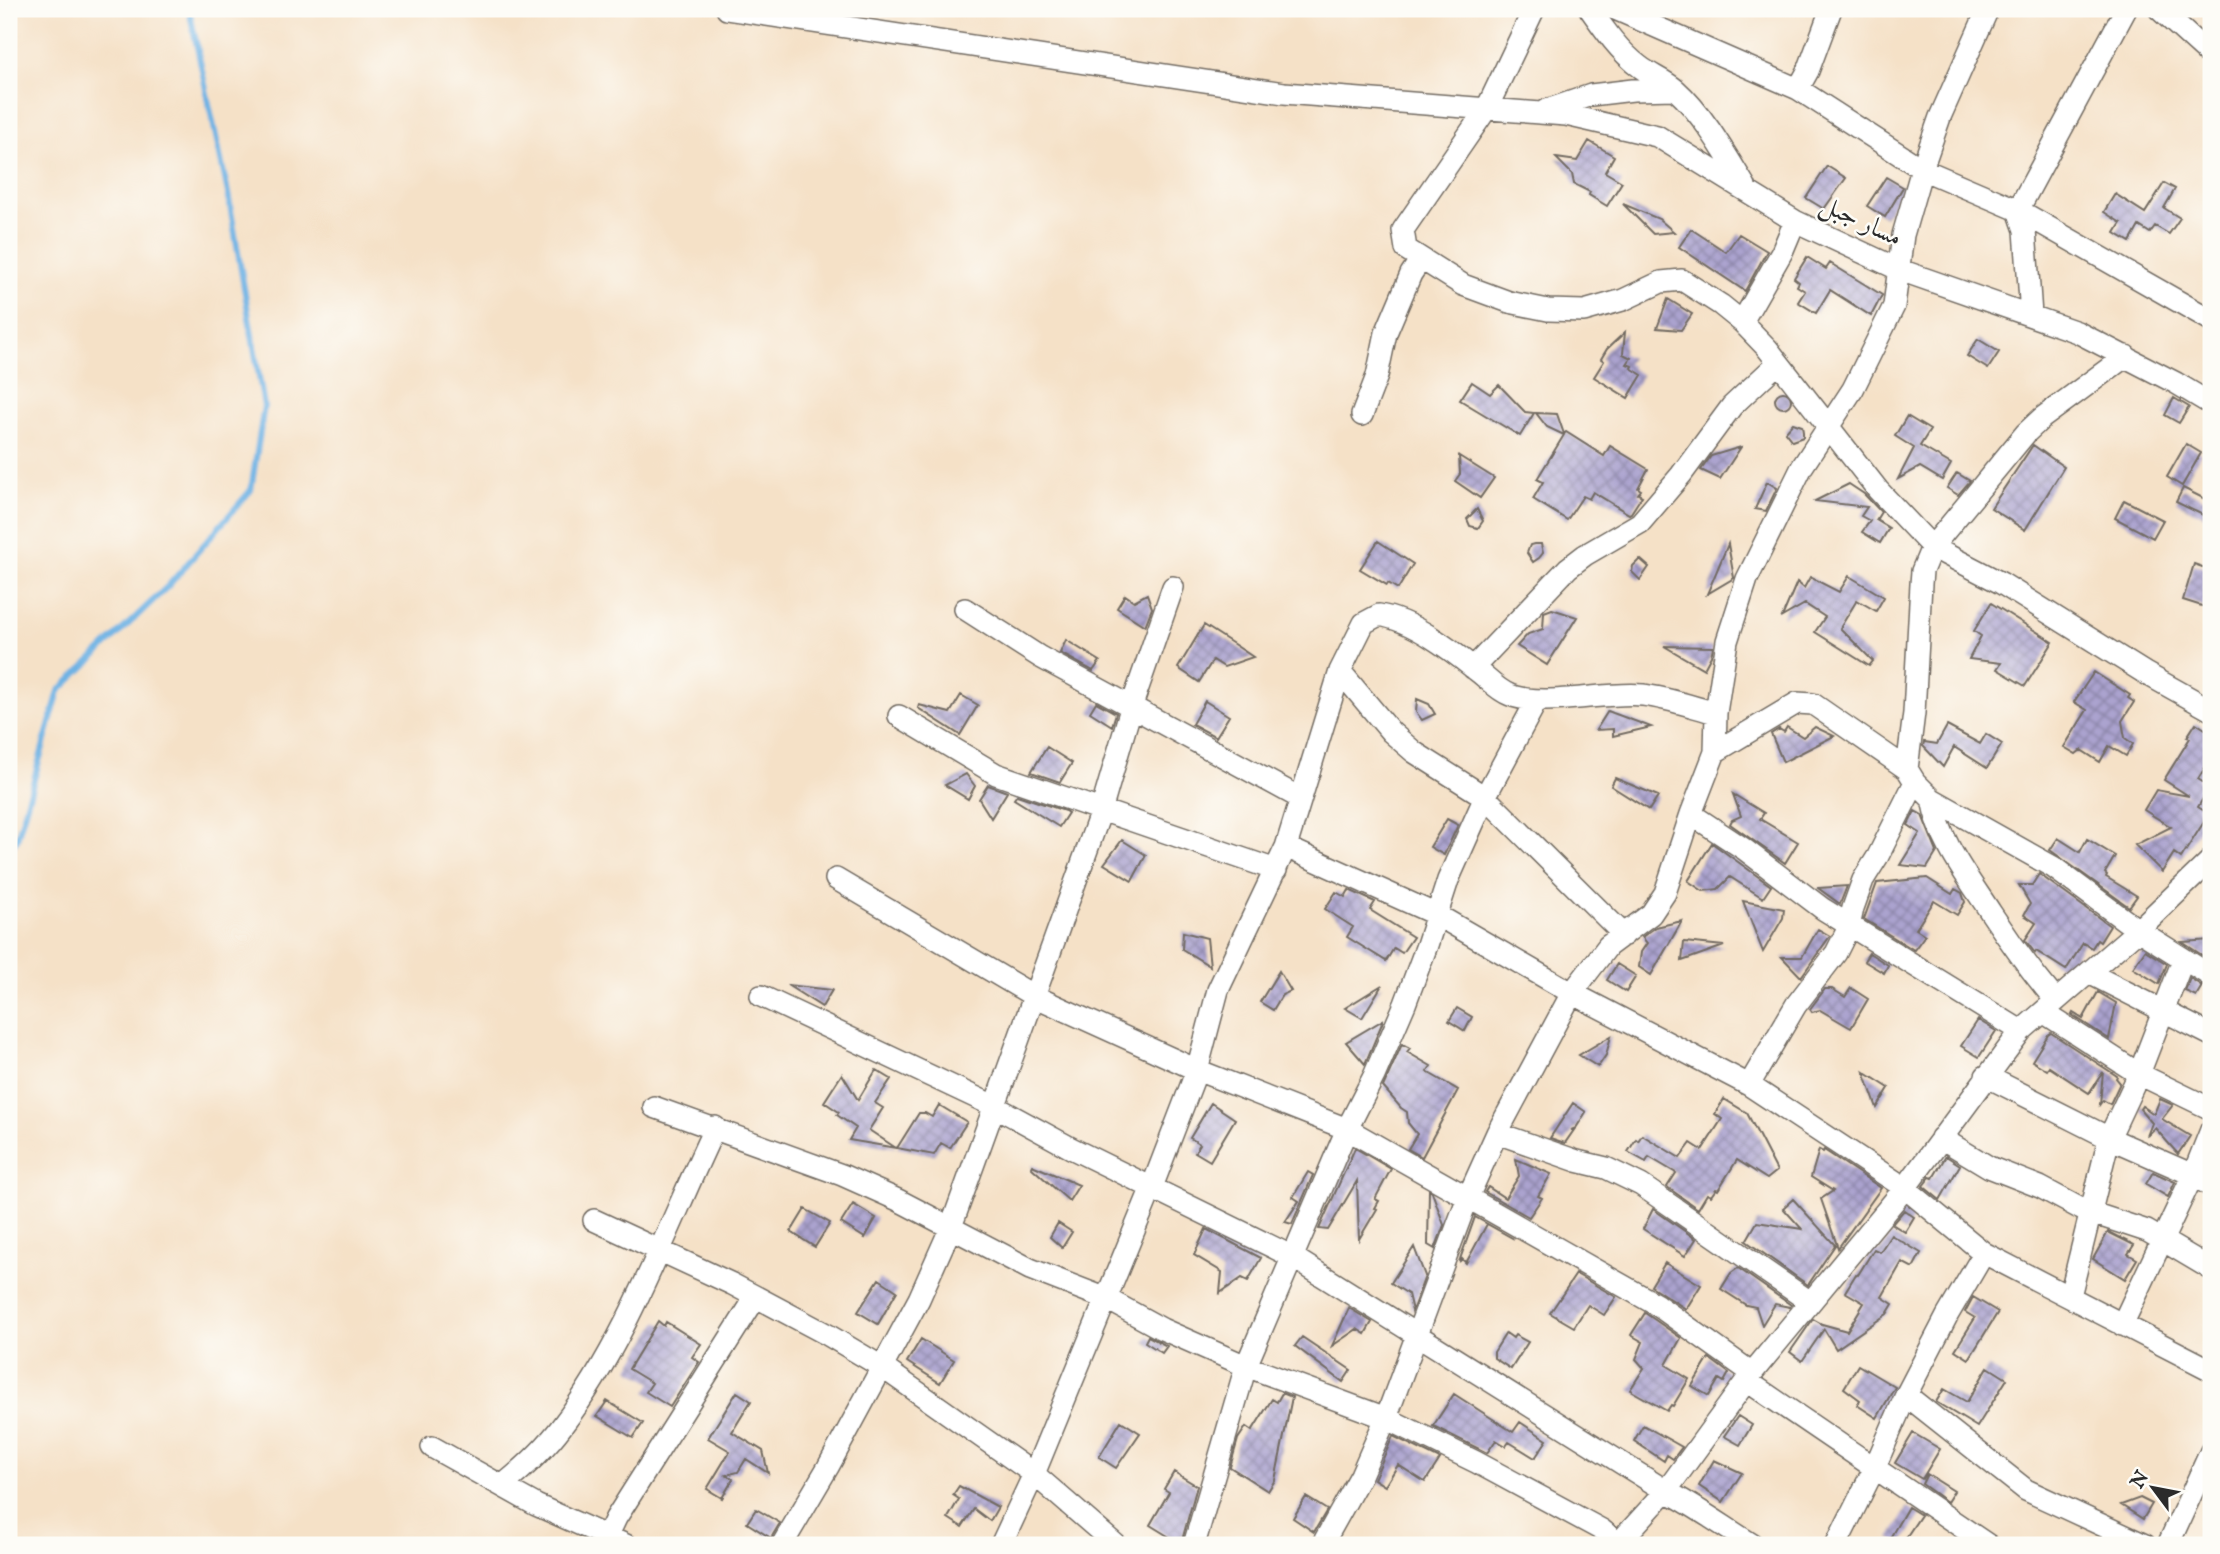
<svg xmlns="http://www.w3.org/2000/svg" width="2220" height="1554" viewBox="0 0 2220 1554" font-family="'IM FELL English',Amiri,serif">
<defs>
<pattern id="building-cross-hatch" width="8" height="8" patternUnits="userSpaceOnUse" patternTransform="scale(1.75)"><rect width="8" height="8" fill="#aba3cf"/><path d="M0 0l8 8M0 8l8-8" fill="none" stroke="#8b85a8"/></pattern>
</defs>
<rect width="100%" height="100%" fill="#fdfcf7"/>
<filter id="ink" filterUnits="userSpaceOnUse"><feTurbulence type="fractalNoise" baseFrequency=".0143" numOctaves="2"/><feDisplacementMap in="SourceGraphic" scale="14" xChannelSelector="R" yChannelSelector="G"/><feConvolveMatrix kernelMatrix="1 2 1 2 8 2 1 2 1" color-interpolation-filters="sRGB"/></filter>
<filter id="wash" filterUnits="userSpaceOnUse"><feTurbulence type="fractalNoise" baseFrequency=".00686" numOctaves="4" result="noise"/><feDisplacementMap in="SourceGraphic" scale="28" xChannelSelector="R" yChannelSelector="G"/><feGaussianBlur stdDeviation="1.57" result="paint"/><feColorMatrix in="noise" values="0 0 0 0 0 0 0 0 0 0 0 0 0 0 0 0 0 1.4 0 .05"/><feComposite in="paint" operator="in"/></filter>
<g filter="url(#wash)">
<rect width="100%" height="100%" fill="#f5e1c7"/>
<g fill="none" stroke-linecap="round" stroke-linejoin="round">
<!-- stream -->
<path stroke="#6eb2e4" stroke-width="6" d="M9 850 17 839 59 691 168 586 251 490 264 406 228 193 189 9"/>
</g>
<g id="blocks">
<!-- building -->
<path fill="url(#building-cross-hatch)" d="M1589 141 1614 156 1605 172 1622 182 1607 206 1589 195 1590 192 1574 184 1572 174 1556 158 1577 161Z
M1827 166 1846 178 1824 209 1806 198Z
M1886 177 1903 187 1885 217 1867 206Z
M2164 183 2175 189 2164 208 2180 218 2169 234 2155 226 2150 233 2139 226 2130 242 2115 233 2121 223 2104 212 2115 194 2145 213Z
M1623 204 1659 219 1674 232 1653 234Z
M1691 229 1726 252 1739 234 1767 251 1745 291 1679 247Z
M1807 257 1826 269 1830 263 1882 295 1871 316 1830 290 1816 313 1798 302 1805 291 1797 286 1799 282 1794 278Z
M1668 299 1692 314 1681 330 1657 328Z
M1625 332 1623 354 1631 358 1627 364 1632 366 1631 368 1642 375 1628 398 1594 377 1604 361 1601 359 1607 349Z
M1978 339 1999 352 1988 369 1967 356Z
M1472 382 1490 394 1499 385 1525 412 1534 413 1520 436 1460 400Z
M1775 400a8 8 0 1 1 16 0a8 8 0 1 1-16 0Z
M2174 398 2189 407 2179 423 2165 415Z
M1536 413 1557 414 1564 434 1566 432 1604 456 1610 446 1648 469 1638 488 1641 490 1638 494 1642 496 1631 513 1629 514 1593 492 1589 499 1583 496 1567 520 1533 499 1543 482 1537 479 1564 435 1547 427Z
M1907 416 1930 430 1920 446 1951 464 1942 480 1920 467 1898 479 1914 448 1895 436Z
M1793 423 1802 426 1803 432V437L1792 441 1785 432Z
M2186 444 2201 453 2182 486 2167 477Z
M2033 445 2064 467 2025 530 1991 508Z
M1741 447 1720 479 1701 470 1711 456Z
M1459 456 1494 478 1480 498 1455 481 1460 474Z
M1957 473 1970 481 1958 495 1947 488Z
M1767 482 1777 488 1766 511 1755 509Z
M1849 484 1864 494 1881 512 1876 520 1889 528 1880 543 1862 532 1870 521 1861 516 1867 507 1815 501Z
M2183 488 2211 502V519L2176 502Z
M2124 500 2163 520 2153 538 2115 518Z
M1477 509 1483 521 1478 528 1470 526 1467 519Z
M1378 541 1413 564 1398 589 1388 583 1387 585 1360 569Z
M1534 544H1541L1543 553 1539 558 1533 562 1527 553 1530 545Z
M1728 544 1734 578 1707 594Z
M1640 559 1649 567 1640 580 1632 572 1633 566Z
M2194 564 2211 570V609L2183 600Z
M1849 576 1884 597 1876 611 1857 600 1840 628 1873 661 1869 666 1815 632 1825 617 1805 604 1782 617 1797 582 1804 588 1810 577 1839 592Z
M1147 594 1152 608 1145 626 1117 608 1125 595 1134 601Z
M1991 603 2053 642 2025 686 1997 669 2001 663 1969 659 1981 636 1974 631Z
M1552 609 1577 617 1547 665 1517 646 1528 634 1543 629 1544 612Z
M1204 625 1232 643 1253 657 1224 667 1213 660 1199 682 1178 668Z
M1066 640 1100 661 1093 671 1060 653Z
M1664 646 1713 647 1711 656 1704 669Z
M2094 672 2130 695 2128 698 2134 702 2122 721 2125 738 2133 744 2126 756 2109 746 2100 762 2081 750 2076 754 2064 747 2087 710 2074 702Z
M961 695 978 705 960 735 918 708 919 705 950 713Z
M1417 699 1429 704 1435 714 1422 720 1416 712Z
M1205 701 1229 716 1216 737 1192 724Z
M1096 702 1116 713 1112 726 1090 712Z
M1608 711 1613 713 1651 727 1613 736V729L1596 730Z
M2196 723 2211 733V758L2198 779 2210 787 2198 807 2209 814 2181 858 2174 853 2162 872 2135 845 2171 827 2144 810 2156 790 2189 796 2164 780 2190 738 2187 737Z
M1947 726 1980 744 1986 734 2002 744 1987 768 1954 747 1943 767 1923 746 1924 742 1937 744Z
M1787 727 1803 737 1815 727 1834 736 1783 762 1771 734 1779 729 1784 732Z
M1047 747 1072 763 1060 782 1031 772Z
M966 774 975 786 968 799 945 785Z
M1615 778 1658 796 1649 810 1611 786Z
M988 785 1007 792 991 818 979 799Z
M1733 794 1764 813 1760 819 1798 842 1785 863 1730 824 1732 820 1741 816Z
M1017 795 1065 811 1068 813 1059 827 1014 799Z
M1915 811 1922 815 1937 852 1927 868 1900 865 1920 833 1908 825Z
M1447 819 1458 825 1444 855 1430 847Z
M2058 838 2080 852 2087 839 2115 856 2105 873 2107 875 2106 877 2137 896 2129 907 2050 850Z
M1122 840 1146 855 1132 881 1104 864Z
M1712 843 1771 886 1763 898 1730 877 1718 889 1703 891 1688 881Z
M2039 874 2110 926 2100 942 2097 940 2092 948 2083 943 2066 970 2036 951 2035 953 2025 940 2036 923 2024 915 2030 904 2019 885H2032Z
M1927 878 1952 894 1955 889 1962 893 1965 902 1957 915 1934 901 1916 929 1925 935 1914 950 1864 919 1877 883Z
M1847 886 1840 904 1818 888Z
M1349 890 1375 902 1370 910 1413 937 1402 953 1394 948 1386 961 1347 937 1353 927 1325 909 1336 892 1345 897Z
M1743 901 1784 909 1783 918 1763 952Z
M1682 921 1651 975 1639 967 1641 952 1647 943 1642 937 1656 927Z
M1818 929 1830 936 1801 977 1782 957H1802Z
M1183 932 1207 938 1210 966 1182 949Z
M2211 940V961L2182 942Z
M1684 942 1724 946 1682 961Z
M2145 950 2167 964 2159 984 2133 968Z
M1869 953 1888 965 1884 973 1864 961Z
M1617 964 1636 976 1626 992 1607 980Z
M1279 971 1291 991 1282 995 1273 1010 1260 1002Z
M2190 978 2202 986 2196 996 2185 991Z
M787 985 832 990 822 1007Z
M1382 985 1362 1018 1345 1008Z
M1851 988 1868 999 1851 1028 1820 1010 1812 1012 1810 1009 1825 989H1832L1845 997Z
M2098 992 2116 1003 2109 1039 2072 1015 2073 1013 2083 1019Z
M1457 1008 1472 1017 1465 1031 1449 1021Z
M1383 1020V1021L1365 1064 1346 1042Z
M1978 1020 1996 1031 1979 1057 1961 1046Z
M2051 1033 2117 1076 2116 1078 2120 1083 2110 1104 2103 1100 2100 1104 2103 1072 2089 1093 2049 1067 2047 1070 2032 1061 2048 1035Z
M1611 1036 1606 1055 1598 1067 1579 1055Z
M1402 1044 1410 1048 1407 1052 1431 1066 1427 1072 1458 1090 1422 1157 1408 1149 1417 1134 1408 1123 1407 1112 1401 1108 1383 1087Z
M876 1070 891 1079 875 1103 883 1108 869 1130 896 1148 849 1140 856 1128 837 1115 839 1112 824 1102 842 1074 858 1100Z
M1864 1072 1889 1088 1877 1108Z
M1724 1099 1747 1113 1777 1171 1767 1179 1737 1160 1718 1190 1716 1189 1711 1196 1707 1194 1698 1209 1667 1187 1676 1173 1649 1157 1646 1162 1628 1152 1636 1139 1638 1141 1642 1135 1680 1158 1691 1143 1702 1150 1722 1119 1715 1114Z
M2160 1099 2173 1105 2162 1119 2190 1136 2178 1154 2155 1128 2147 1136 2152 1123 2140 1109 2142 1106 2154 1114Z
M1211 1103 1235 1119 1210 1161 1195 1152 1200 1144 1190 1138Z
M1573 1103 1586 1112 1576 1128 1571 1130H1574L1565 1143 1550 1138Z
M939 1105 967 1122 950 1148 941 1143 934 1155 897 1148 919 1113H925L932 1117Z
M1355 1148 1391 1169 1375 1199 1379 1201 1375 1208 1377 1209 1359 1239 1357 1181 1328 1230 1319 1229Z
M1819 1150 1823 1152 1824 1150 1881 1188 1838 1248 1821 1199 1833 1191 1811 1177Z
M1946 1156 1960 1165 1940 1200 1923 1186 1930 1177 1933 1178Z
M1516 1159 1551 1174 1538 1196 1542 1198 1529 1217 1485 1192 1488 1187 1505 1198 1519 1176Z
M1032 1165 1079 1185 1069 1201 1031 1167Z
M1308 1172 1313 1175 1292 1224 1285 1222 1299 1201 1293 1197Z
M2153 1172 2175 1182 2168 1197 2146 1184Z
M1429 1190 1432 1192 1444 1225 1435 1249 1428 1245Z
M1793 1199 1835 1245 1808 1285 1746 1241 1757 1222 1802 1229 1783 1208Z
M853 1204 876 1218 865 1238 841 1223Z
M805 1209 830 1223 815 1247 791 1232Z
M1653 1209 1696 1239 1685 1256 1643 1229Z
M1904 1210 1914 1217 1905 1232 1892 1224Z
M1475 1217 1514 1239 1487 1224 1466 1263 1462 1259 1459 1262Z
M1058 1223 1072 1232 1062 1248 1050 1237Z
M1206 1229 1261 1258 1248 1281 1242 1278 1220 1293 1222 1272 1194 1255Z
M2108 1232 2134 1245 2128 1254 2137 1259 2125 1279 2093 1259Z
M1891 1235 1921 1253 1913 1268 1902 1262 1882 1297 1893 1304 1887 1314 1836 1349 1824 1329 1802 1361 1790 1352 1813 1319 1822 1324 1847 1331 1864 1303 1845 1292 1856 1274 1858 1275 1874 1249 1880 1252Z
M1414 1247 1425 1276 1412 1311 1408 1294 1391 1283Z
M1665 1263 1701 1285 1686 1309 1651 1286Z
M1738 1268 1791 1305 1790 1307 1775 1304 1762 1325 1756 1307 1746 1305 1721 1289 1731 1273Z
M1576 1274 1616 1297 1604 1315 1588 1305 1574 1327 1550 1313Z
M879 1279 897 1291 878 1324 858 1312Z
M1973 1297 1998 1312 1969 1359 1955 1350 1975 1318 1965 1312Z
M1349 1308 1372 1322 1365 1334 1357 1329 1332 1346Z
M1645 1313 1681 1338 1666 1365 1689 1379 1673 1406 1671 1405 1667 1411 1630 1390 1644 1368 1636 1359 1643 1342 1631 1335Z
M658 1321 664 1326 666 1322 701 1344 692 1357 699 1362 670 1407 646 1392 652 1383 629 1369Z
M1506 1333 1513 1338 1515 1335 1528 1342 1511 1369 1494 1358V1352Z
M1148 1336 1167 1346 1162 1353 1145 1342Z
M1302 1337 1351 1370 1343 1382 1295 1346Z
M921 1339 954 1360 940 1383 907 1362Z
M1709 1358 1729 1373 1724 1382 1719 1379 1709 1396 1692 1386Z
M1858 1365 1895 1387 1877 1418 1857 1405 1860 1400 1844 1388Z
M1988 1367 2007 1379 1977 1427 1936 1402 1944 1389 1967 1402Z
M737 1392 751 1401 732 1432 763 1451 768 1473 746 1459 738 1472 726 1475 733 1479 722 1498 707 1489 730 1451 708 1438Z
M1282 1393 1292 1397 1275 1480 1268 1491 1230 1467 1238 1439 1246 1427 1252 1431 1272 1399 1277 1402Z
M1454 1394 1513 1432 1520 1422 1547 1440 1535 1458 1509 1442 1506 1446 1496 1440 1487 1453 1433 1426Z
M607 1401 643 1423 633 1438 597 1416Z
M1738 1416 1752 1425 1740 1445 1724 1436Z
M1121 1421 1140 1433 1116 1468 1099 1457Z
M1643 1425 1682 1447 1673 1459 1667 1455 1664 1461 1634 1441Z
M1913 1433 1940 1449 1922 1479 1895 1463Z
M1393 1436 1440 1459 1425 1482 1398 1465 1385 1486 1374 1479Z
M1714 1460 1742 1473 1723 1502 1699 1486Z
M1174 1472 1197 1486 1181 1544 1150 1525 1169 1492 1164 1489Z
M1927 1474 1954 1491 1947 1502 1922 1484Z
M959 1486 998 1507 990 1521 974 1509 962 1527 948 1518 959 1499 953 1495Z
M1306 1497 1327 1510 1314 1532 1293 1518Z
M2140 1498 2152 1504 2143 1519 2121 1505Z
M1908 1507 1921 1515 1901 1545 1890 1538Z
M756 1509 780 1523 771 1538 747 1523Z"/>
</g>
</g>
<g filter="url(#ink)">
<use href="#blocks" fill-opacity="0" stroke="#726b62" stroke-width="2"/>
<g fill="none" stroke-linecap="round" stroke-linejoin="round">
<!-- minor casing -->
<g stroke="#726b62" stroke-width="24">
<path id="minor" d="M727 9 1284 93 1566 115 1657 136 1795 221 1900 270 2077 332 2176 383 2211 404
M1534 9 1487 108 1403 230 1406 249 1463 285 1509 302 1548 310 1584 311 1623 300 1661 282 1682 280 1721 305 1742 322 1767 348 1878 490 1932 547 2001 583 2145 673 2211 710
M1590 9C1604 29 1619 51 1639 66 1650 75 1665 80 1676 90 1703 114 1726 155 1745 186
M1615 9 1798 89 1922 169 2018 210 2211 320
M2159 9 2211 56
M1798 89 1808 71 1831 9
M1547 110 1591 95 1633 90 1675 89
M2031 315 2025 230 2018 210 2126 9
M1742 322 1782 252 1795 221
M1362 415 1377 376 1386 333 1411 274 1421 259
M965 609 1040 657 1300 798
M1473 668 1568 568 1585 555 1640 523 1681 475 1732 406 1777 364
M1340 671 1391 732 1414 752 1485 797 1624 935
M899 716 996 774 1276 870
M1715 752 1797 703 1813 704 1907 769 1915 782 1932 799 2053 867 2138 930 2211 976
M1907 769 1914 713 1921 584 1922 571 1932 547 2026 433 2042 418 2126 356
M1932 799C1940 843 1967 876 1991 913 2012 945 2031 971 2056 1001
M1691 814 1744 849 1823 909 2021 1031
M1286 847 1437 915 1572 993 1749 1085 1905 1188 1984 1253 2211 1370
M836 879 1034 996 1197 1070 1347 1129 1657 1305 1752 1373
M2089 973 2211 1035
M761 996 994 1106 1071 1148 1291 1256 1666 1491C1697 1507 1724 1527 1753 1545
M2043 1012 2139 1074 2211 1109
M1986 1076 2109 1138 2193 1175 2211 1186
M1749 1085 1796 1005 1836 953 1849 927 1853 908 1863 880 1878 856 1915 782
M654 1107 842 1175 898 1200 1030 1269 1107 1299 1162 1329 1246 1366 1386 1418 1476 1462 1602 1530 1619 1544
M1497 1133 1577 1161 1606 1168 1641 1185 1810 1302
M1941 1138 1989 1167 2040 1187 2083 1210 2147 1231 2211 1269
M594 1220 732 1284 828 1335 882 1367 1034 1474 1116 1545
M2070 1296 2109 1138 2139 1074 2183 960
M2122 1325 2193 1175 2211 1130
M1747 1381 1988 1545
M1906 1395 2026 1490 2145 1545
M432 1447 536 1505 626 1545
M502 1486C524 1468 545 1449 562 1426 628 1340 668 1225 715 1127
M607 1537 616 1518 756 1297
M782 1545 828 1467 919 1299 951 1227 1101 811 1132 705 1173 587
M1001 1545 1034 1474 1152 1187 1197 1070 1218 990 1286 847 1340 671 1364 623 1379 615C1412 620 1450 649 1476 670 1487 678 1497 690 1510 695 1542 708 1606 691 1643 695 1668 698 1693 707 1716 713
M1194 1545 1246 1366 1347 1129 1374 1076 1405 1004 1427 945 1448 880 1485 797 1537 700
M1322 1545 1361 1475 1386 1418 1468 1197 1497 1133 1572 993 1608 946 1651 914 1665 893 1691 814 1715 752 1716 713 1727 641 1747 579 1802 467 1853 389 1894 306 1903 235 1922 169 1940 117 1988 9
M1617 1545 1666 1491 1752 1373 1905 1188 2021 1031 2138 930 2211 860
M1836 1545 1874 1469 1906 1395 1947 1316 1984 1253
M2168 1545 2211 1451"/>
</g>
<!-- minor -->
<use href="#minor" stroke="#fff" stroke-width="21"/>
</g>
</g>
<g text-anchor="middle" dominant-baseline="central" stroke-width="5" stroke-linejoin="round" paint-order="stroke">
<!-- street labels -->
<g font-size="26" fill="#2b2b2b" stroke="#fdfcf7">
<text transform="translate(1861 221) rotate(25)">مسار جبل</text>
</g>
</g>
<!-- margin -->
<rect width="2220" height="1554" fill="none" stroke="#fdfcf7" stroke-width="35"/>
<!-- north arrow -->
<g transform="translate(2153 1488) rotate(302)" stroke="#fdfcf7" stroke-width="5" paint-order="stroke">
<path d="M0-5L12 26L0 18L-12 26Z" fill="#2b2b2b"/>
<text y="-10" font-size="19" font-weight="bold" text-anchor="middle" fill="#2b2b2b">N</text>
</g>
</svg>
